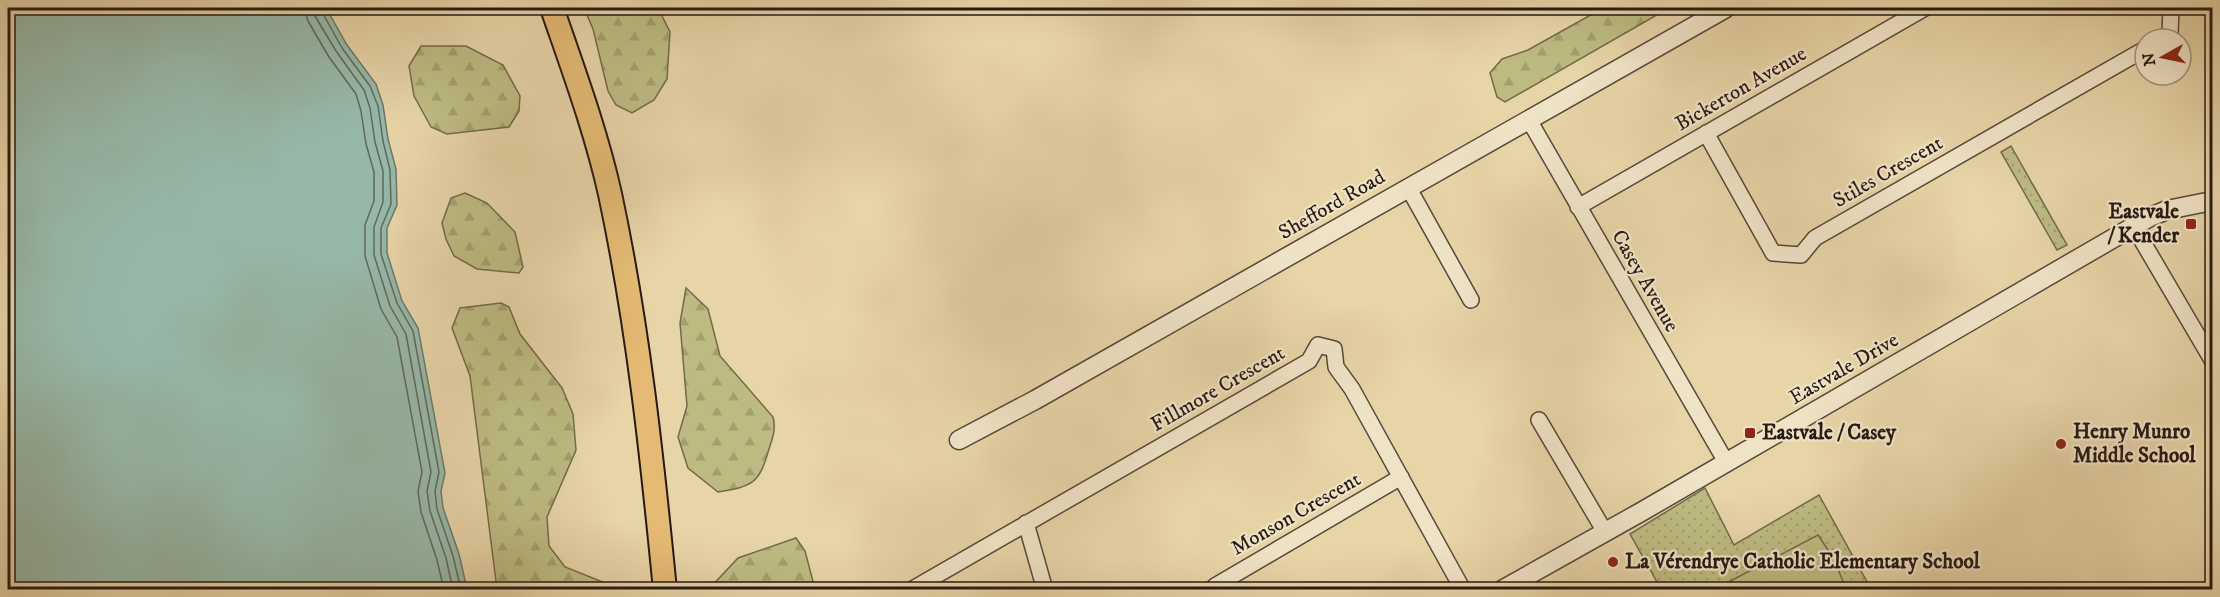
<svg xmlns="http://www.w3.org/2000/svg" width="2220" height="597" viewBox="0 0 2220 597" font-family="'IM FELL DW Pica',serif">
<defs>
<pattern id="grass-dots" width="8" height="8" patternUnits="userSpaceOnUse" patternTransform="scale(1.5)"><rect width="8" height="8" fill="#bdbb82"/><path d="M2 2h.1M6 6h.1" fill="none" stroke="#a2a06f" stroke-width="1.8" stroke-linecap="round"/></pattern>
<pattern id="forest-firs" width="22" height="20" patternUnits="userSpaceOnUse" patternTransform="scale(1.5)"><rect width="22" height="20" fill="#bdbb82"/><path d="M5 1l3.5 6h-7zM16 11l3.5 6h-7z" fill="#a2a06f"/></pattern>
</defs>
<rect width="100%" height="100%" fill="#e7d4a7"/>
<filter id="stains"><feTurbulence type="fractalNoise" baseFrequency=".00333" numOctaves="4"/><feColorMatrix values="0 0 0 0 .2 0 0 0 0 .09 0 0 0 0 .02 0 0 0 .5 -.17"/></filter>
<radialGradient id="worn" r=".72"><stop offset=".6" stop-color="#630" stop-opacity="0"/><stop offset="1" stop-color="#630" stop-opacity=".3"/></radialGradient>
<!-- grass -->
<path fill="url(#grass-dots)" stroke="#726a4b" stroke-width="1.5" d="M2011 146 2067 245 2057 250 2001 152Z
M1705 488 1734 545 1819 495 1871 589H1661L1630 534Z"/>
<!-- forest -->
<path fill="url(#forest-firs)" stroke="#726a4b" stroke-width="1.5" d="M584 8H658L670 32 667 79 654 100 632 113 616 105 608 91 593 29Z
M1603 8H1669L1505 102 1497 97 1490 73 1502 59 1528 50Z
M421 46H466L503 65 520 96 519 111 509 127 447 134 431 127 414 96 409 66Z
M465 193 487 203 515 232 523 267 519 273 477 269 454 256 446 239 442 223 451 198Z
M686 288 708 309 720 356 773 417C776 429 773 437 769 449 759 484 753 486 718 492L688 468 678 437 687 406 680 323Z
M501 303 509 307 520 334 562 388 573 414 576 450 547 517 549 546 565 567 620 589H497L470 376 452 328 460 308Z
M796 538 805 551 815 589H709L738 558Z"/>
<!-- pitch -->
<path fill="#bdbb82" stroke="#726a4b" stroke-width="1.5" d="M1818 535 1834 559 1846 589H1719V587Z"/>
<!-- water -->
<path fill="#97b8a8" stroke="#6a796d" stroke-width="1.5" d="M8 8H326L347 45 376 84 383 105 388 139 396 169 397 205 387 228V253L402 301 418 328 445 473 441 491 443 508 459 554 467 589H8Z"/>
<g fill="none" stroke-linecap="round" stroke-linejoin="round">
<!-- shore -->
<path stroke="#5f695e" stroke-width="1.5" d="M304 8 308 21 329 57 356 94 361 111 366 144 374 172V201L365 225V256L381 309 397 337 422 472 418 491 421 512 437 560 444 590
M313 8 315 16 336 51 364 90 370 108 375 142 383 171V202L374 227V255L390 306 406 334 431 472 427 491 430 511 446 558 453 590
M321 8 322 12 342 48 370 86 378 106 383 141 390 170 391 204 381 228V254L397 303 413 331 439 472 435 491 437 509 453 556 461 590"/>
<!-- minor casing -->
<g stroke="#574839" stroke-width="18">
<path id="minor" d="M2163 39 2170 35 2171 8
M1529 120 1726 462
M1706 133 1773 253 1801 255 1815 238 2145 49
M1408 187 1471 300
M1578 207 1925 8
M2134 227 2212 360
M1539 420 1605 532
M1026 523 1045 590
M911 590 1309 361 1318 345 1334 349 1336 367 1352 389 1463 590
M1214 590 1215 586 1401 477"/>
</g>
<!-- tertiary casing -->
<g stroke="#574839" stroke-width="21">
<path id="tertiary" d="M959 440 1035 400 1726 8
M1502 590 1641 512 2150 217 2167 210 2212 201"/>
</g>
<!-- primary casing -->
<g stroke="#271a14" stroke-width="26">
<path id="primary" d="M552 8C573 69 596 131 610 194 638 325 652 457 665 590"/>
</g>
<!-- minor -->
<use href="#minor" stroke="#efe3c6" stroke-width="15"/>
<!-- tertiary -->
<use href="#tertiary" stroke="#efe3c6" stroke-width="18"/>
<!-- primary -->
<use href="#primary" stroke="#e4ba74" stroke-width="22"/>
</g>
<!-- markers -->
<g fill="#8f2418" stroke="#efe3c6" stroke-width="2">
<rect x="2185" y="218" width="12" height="12" rx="3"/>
<rect x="1744" y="427" width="12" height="12" rx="3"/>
<circle cx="2061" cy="444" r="6"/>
<circle cx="1613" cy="562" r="6"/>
</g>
<g text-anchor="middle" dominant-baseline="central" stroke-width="4.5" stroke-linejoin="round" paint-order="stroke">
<!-- street labels -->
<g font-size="21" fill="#271a14" stroke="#efe3c6">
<text transform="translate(1741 89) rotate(-30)">Bickerton Avenue</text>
<text transform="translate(1888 172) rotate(-30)">Stiles Crescent</text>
<text transform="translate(1332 205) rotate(-30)">Shefford Road</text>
<text transform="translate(1645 281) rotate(60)">Casey Avenue</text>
<text transform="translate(1844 369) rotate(-30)">Eastvale Drive</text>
<text transform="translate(1218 389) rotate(-30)">Fillmore Crescent</text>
<text transform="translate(1296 514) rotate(-30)">Monson Crescent</text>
</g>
<!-- poi labels -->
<g font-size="21" font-weight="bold" fill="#271a14" stroke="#efe3c6" text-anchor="start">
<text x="2179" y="212" text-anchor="end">Eastvale<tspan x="2179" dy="24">/ Kender</tspan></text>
<text x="2073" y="432">Henry Munro<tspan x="2073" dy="24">Middle School</tspan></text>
<text x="1762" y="433">Eastvale / Casey</text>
<text x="1625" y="562">La Vérendrye Catholic Elementary School</text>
</g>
</g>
<!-- margin -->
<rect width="2220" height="597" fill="none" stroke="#e7d4a7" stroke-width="30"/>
<rect x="9" y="9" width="2202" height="579" fill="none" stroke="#271a14" stroke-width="3"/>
<rect x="15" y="15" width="2190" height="567" fill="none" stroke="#271a14" stroke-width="1.5"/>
<!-- north arrow -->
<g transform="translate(2163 57) rotate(261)"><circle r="28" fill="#efe3c6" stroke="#9f937f" stroke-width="1.5"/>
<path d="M0-4.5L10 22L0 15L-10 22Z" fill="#8f2418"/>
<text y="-9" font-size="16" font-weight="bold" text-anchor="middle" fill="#271a14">N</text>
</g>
<rect width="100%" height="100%" filter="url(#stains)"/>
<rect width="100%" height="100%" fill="url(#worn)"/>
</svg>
